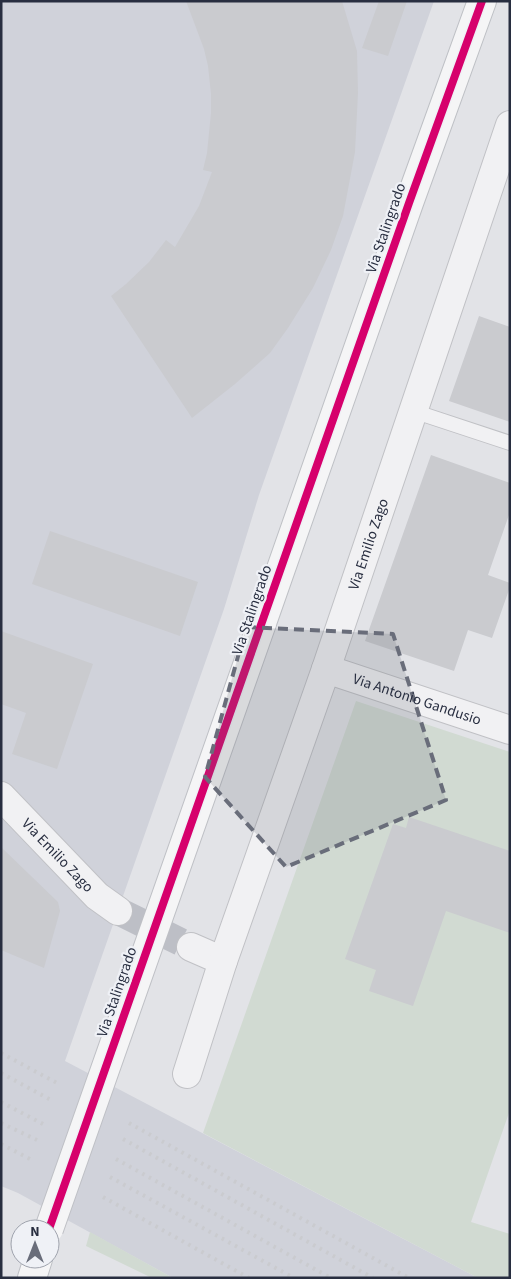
<svg xmlns="http://www.w3.org/2000/svg" width="511" height="1279" viewBox="0 0 511 1279" font-family="'Source Sans 3',sans-serif">
<rect width="100%" height="100%" fill="#e2e3e7"/>
<!-- built -->
<path fill="#d0d2da" d="M1 1H434L259 495 224 609 65 1061 478 1278H173L18 1193 1 1186Z"/>
<!-- green -->
<path fill="#d1dad2" d="M356 701 510 752V1110L471 1222 510 1234V1278H478L203 1133Z
M90 1232 173 1278H152L86 1246Z"/>
<!-- building -->
<path fill="#cacbcf" d="M186 1H342L357 51 358 93 355 152 343 216 331 250 313 288 288 328 270 353 235 384 192 418 111 296 126 284 149 262 166 240 175 247 199 206 212 172 203 170 207 153 211 113V94L208 66 204 49Z
M379 1H407L388 56 362 48Z
M479 316 510 327V422L449 401Z
M431 455 510 483V512L488 575 510 583V587L492 638 468 630 454 671 365 641Z
M50 531 198 582 180 636 32 584Z
M1 631 93 664 57 769 12 754 26 713 1 704Z
M409 817 510 851V933L446 911 413 1006 369 991 376 970 345 959 393 824 406 828Z
M1 847 58 902 60 911 44 968 1 950Z"/>
<g fill="none" stroke-linecap="round" stroke-linejoin="round">
<!-- minor-tunnel -->
<path stroke="#bdbfc6" stroke-width="28" stroke-dasharray="28 14" stroke-linecap="butt" d="M118 911 191 947"/>
<!-- service casing -->
<g stroke="#c0c1c5" stroke-width="16">
<path id="service" d="M413 411 510 443"/>
</g>
<!-- minor casing -->
<g stroke="#c0c1c5" stroke-width="30">
<g id="minor">
<path id="s1" d="M326 669 510 730"/>
<path id="s2" d="M1 796 97 896 118 911"/>
<path d="M191 947 223 961"/>
<path id="s3" d="M187 1074 223 961 326 669 510 125"/>
</g>
</g>
<!-- primary casing -->
<g stroke="#bec0c5" stroke-width="30">
<path id="primary" d="M262 623 409 203 482 1
M32 1278 38 1259"/>
</g>
<!-- service -->
<use href="#service" stroke="#f1f1f3" stroke-width="14"/>
<!-- minor -->
<use href="#minor" stroke="#f1f1f3" stroke-width="28"/>
<!-- primary -->
<use href="#primary" stroke="#f5f5f6" stroke-width="28"/>
<!-- rail -->
<path stroke="#cacbcf" stroke-width="4" stroke-dasharray="2.5 5" stroke-linecap="butt" d="M1 1053 57 1083
M1 1073 51 1100
M1 1102 43 1124
M1 1123 37 1140
M129 1123 409 1278
M123 1139 373 1278
M1 1144 30 1159
M116 1159 331 1278
M110 1177 294 1278
M103 1197 249 1278"/>
<!-- primary-bridge casing -->
<g stroke="#bec0c5" stroke-width="30" stroke-linecap="butt">
<path id="primary-bridge" d="M49 1229 262 623"/>
</g>
<!-- primary-bridge -->
<use href="#primary-bridge" stroke="#f5f5f6" stroke-width="28"/>
<!-- cycleway casing -->
<g stroke="#eff1f6" stroke-width="11">
<path id="cycleway" d="M49 1229 409 203 482 1"/>
</g>
<!-- cycleway -->
<use href="#cycleway" stroke="#d6006c" stroke-width="8"/>
</g>
<!-- marked area -->
<path fill="#696d7a" fill-opacity="0.2" stroke="#696d7a" stroke-width="4" stroke-dasharray="10 6" stroke-linejoin="round" d="M246 627 393 634 446 800 286 867 205 777Z"/>
<g text-anchor="middle" dominant-baseline="central" stroke-width="4.5" stroke-linejoin="round" paint-order="stroke">
<!-- street labels -->
<g font-size="15" fill="#282e40" stroke="#eff1f6">
<text transform="translate(386 228) rotate(-71)">Via Stalingrado</text>
<text stroke="none"><textPath href="#s3" startOffset="560">Via Emilio Zago</textPath></text>
<text transform="translate(252 610) rotate(-71)">Via Stalingrado</text>
<text stroke="none"><textPath href="#s1" startOffset="96">Via Antonio Gandusio</textPath></text>
<text stroke="none"><textPath href="#s2" startOffset="82">Via Emilio Zago</textPath></text>
<text transform="translate(117 992) rotate(-71)">Via Stalingrado</text>
</g>
</g>
<!-- border -->
<rect width="511" height="1279" fill="none" stroke="#282e40" stroke-width="5"/>
<!-- north arrow -->
<g transform="translate(35 1244)"><circle r="24" fill="#eff1f6" stroke="#9fa3ad"/>
<path d="M0-4L9 19L0 12L-9 19Z" fill="#696d7a"/>
<text y="-8" font-size="14" font-weight="bold" text-anchor="middle" fill="#282e40">N</text>
</g>
</svg>
